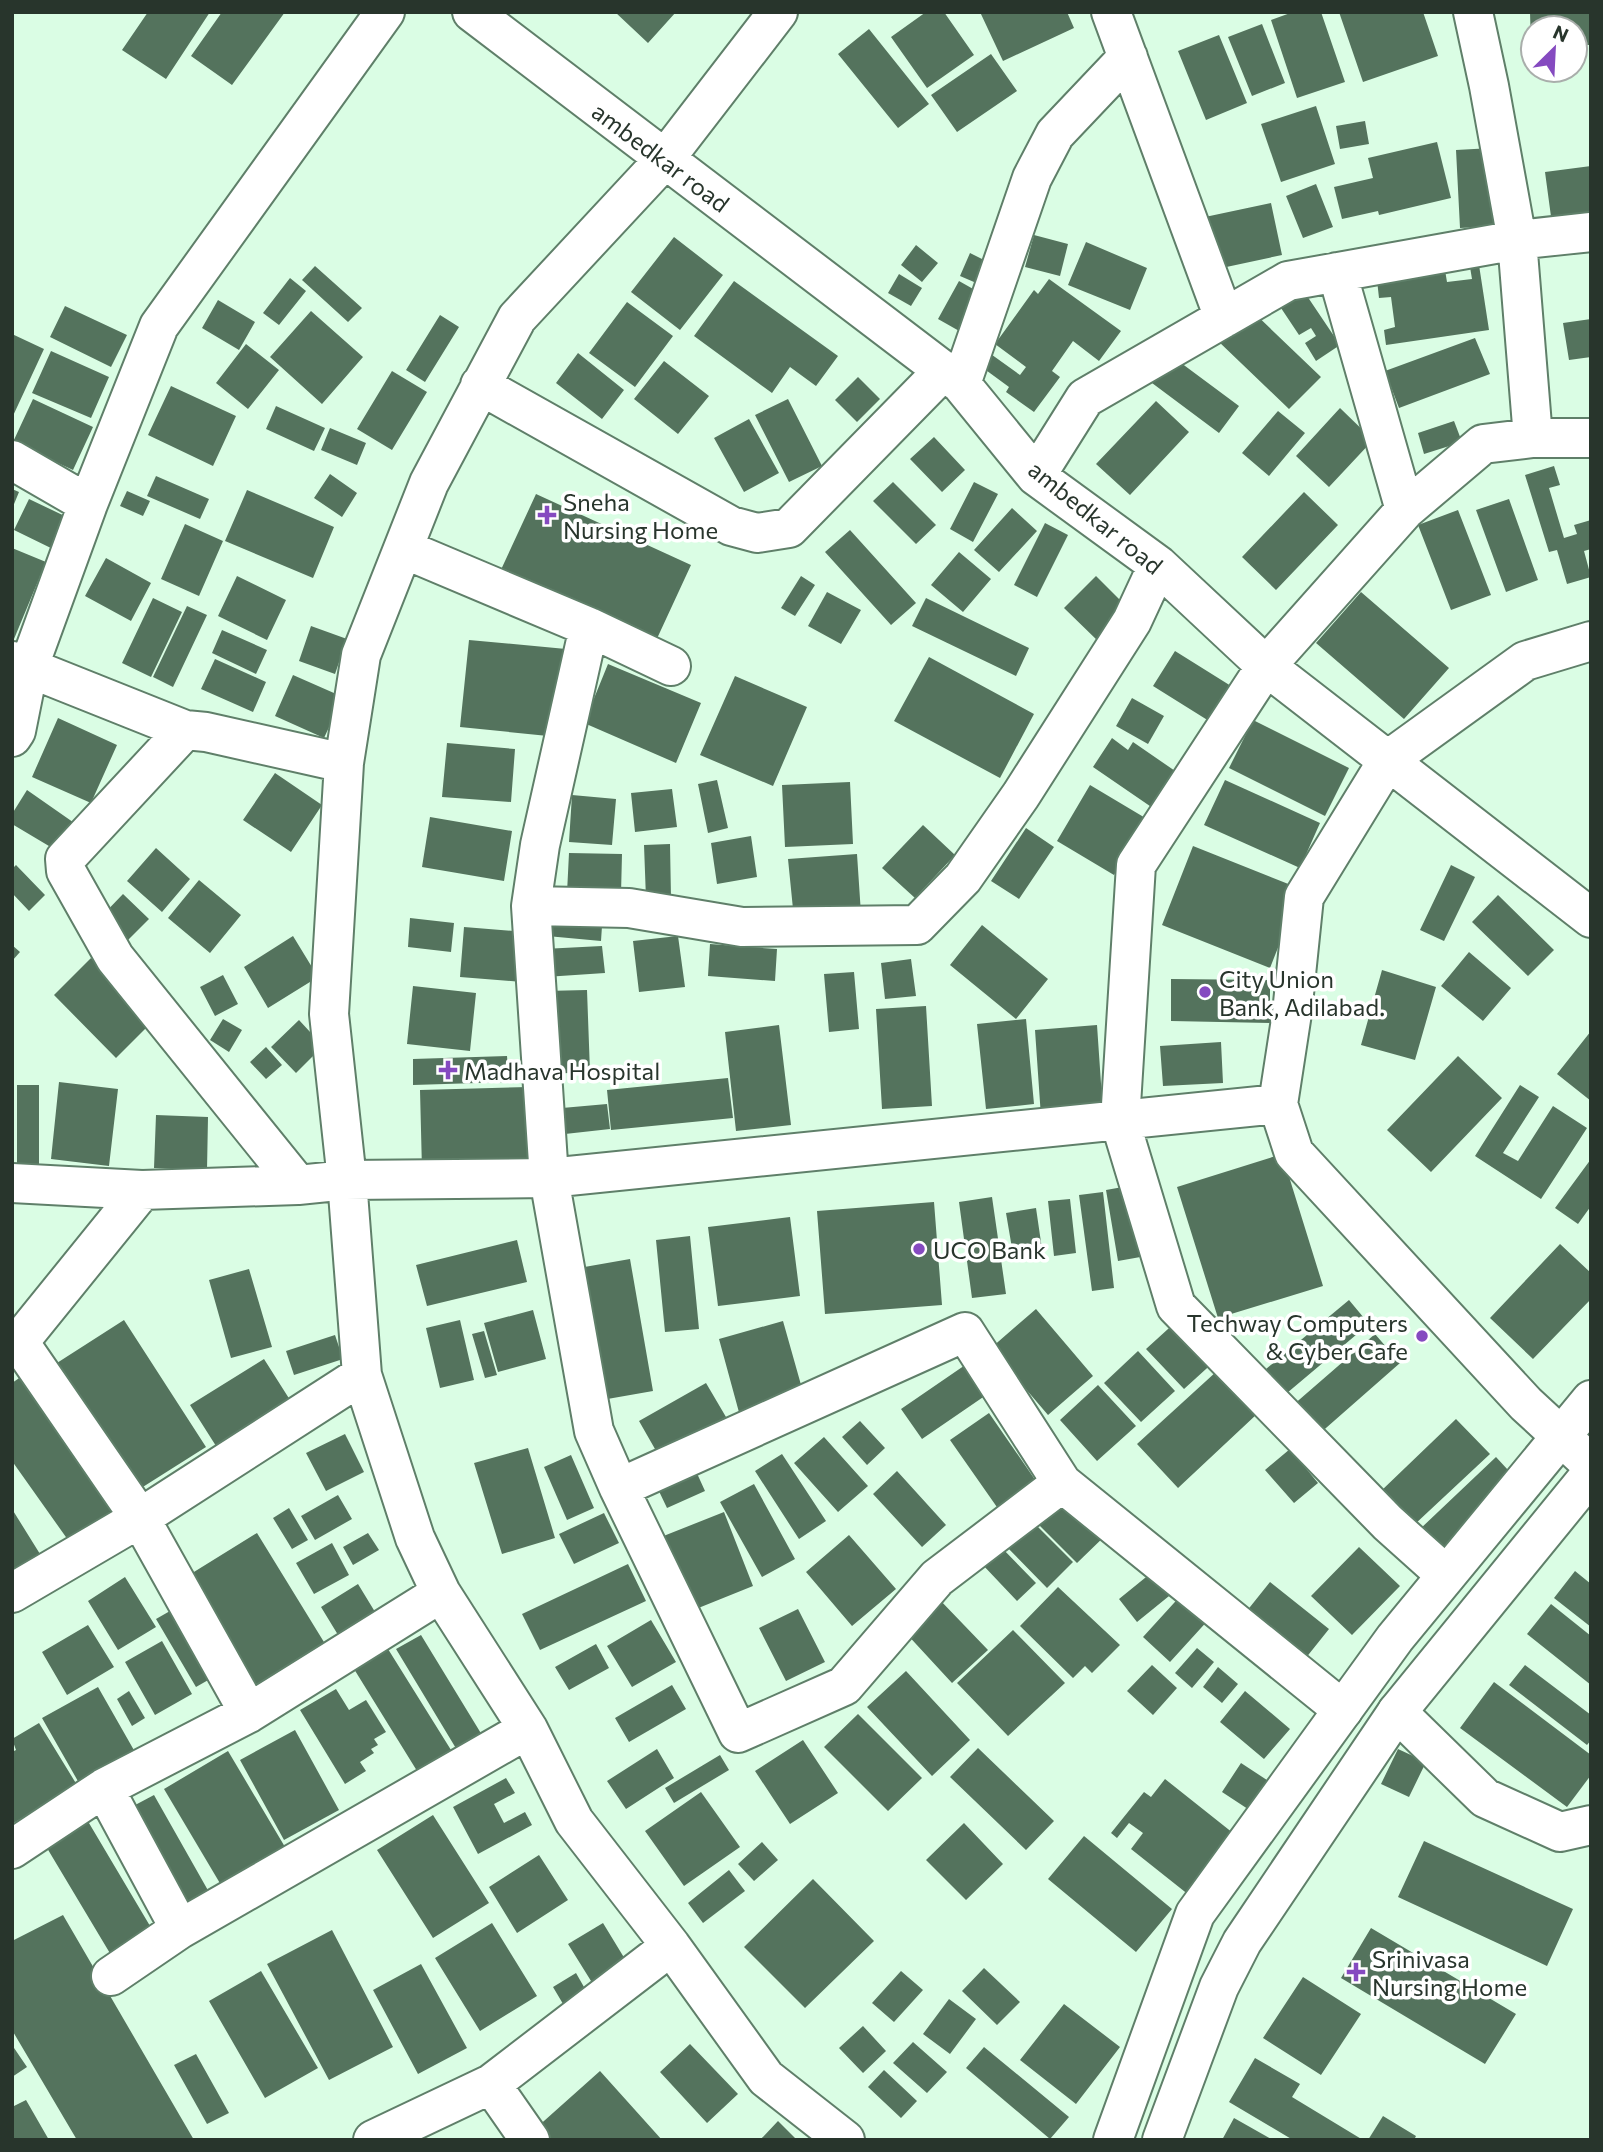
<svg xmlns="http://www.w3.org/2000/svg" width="1603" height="2152" viewBox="0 0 1603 2152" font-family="Commissioner,sans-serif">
<rect width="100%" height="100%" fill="#dafde4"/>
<!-- building -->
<path fill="#54735d" d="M148 12H210L166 79 122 50Z
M222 12H285L232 85 191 56Z
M615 12H676L648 43Z
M926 12H944L974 55 927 88 891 37Z
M980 12H1067L1074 28 1003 61Z
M1293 12H1321L1345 82 1297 98 1271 20Z
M1339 12H1423L1438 56 1363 82Z
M1530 12H1591V45H1575V28H1533V46H1531Z
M1262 24 1285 83 1252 96 1228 37Z
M869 29 929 104 898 128 838 54Z
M1219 35 1247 103 1206 120 1178 51Z
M991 54 1017 91 957 132 931 95Z
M1316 106 1335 164 1281 182 1261 124Z
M1365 121 1369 144 1340 149 1336 126Z
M1437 142 1451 198 1379 215 1378 211 1342 219 1334 187 1373 178 1368 158Z
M1492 148 1497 226 1460 228 1456 150Z
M1591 166V219L1552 224 1545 172Z
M1316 184 1333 227 1303 238 1286 196Z
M1271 203 1282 255 1217 269 1205 217Z
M1034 235 1068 244 1060 276 1025 267Z
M674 237 723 275 680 330 631 292Z
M1086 242 1147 268 1130 310 1068 285Z
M916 245 938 263 922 282 901 265Z
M970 253 990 263 981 285 960 276Z
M1479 265 1489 330 1386 345 1384 330 1395 327 1391 297 1379 298 1377 280 1445 270 1447 282 1472 279 1470 267Z
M315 266 362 308 348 322 302 280Z
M899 274 922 288 911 306 888 293Z
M290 278 306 291 279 325 263 313Z
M1049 279 1121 331 1099 361 1073 341 1052 371 1060 377 1034 412 1006 392 1009 387 979 365 988 352 1020 375 1026 367 995 344 1034 290 1038 294Z
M734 281 838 356 816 386 790 367 772 393 694 336Z
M959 281 982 294 961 332 938 319Z
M1301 287 1340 345 1316 361 1305 343 1316 336 1311 328 1299 335 1277 302Z
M218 300 255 322 239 350 202 328Z
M627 302 673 336 635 387 589 353Z
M65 306 127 335 111 367 50 337Z
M1249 308 1321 377 1289 409 1217 340Z
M311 311 363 357 322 404 270 357Z
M440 315 459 327 425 382 406 370Z
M1591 319V357L1569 360 1563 323Z
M12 334 44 349 12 418Z
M1475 338 1490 374 1399 408 1385 371Z
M246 344 279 370 248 409 216 383Z
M51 351 109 377 91 418 32 393Z
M578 353 624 390 602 419 556 383Z
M1173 357 1239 406 1219 433 1152 383Z
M664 361 709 396 678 434 634 399Z
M392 371 427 392 392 450 357 429Z
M858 377 880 399 857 422 835 400Z
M171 386 236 416 213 466 148 435Z
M33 399 93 427 73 470 13 442Z
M788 399 822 466 789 482 755 415Z
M1156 401 1189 432 1130 495 1096 464Z
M276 406 325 428 314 451 266 429Z
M1340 408 1373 440 1329 487 1296 456Z
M1278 411 1305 433 1269 476 1242 453Z
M749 419 779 473 744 492 714 438Z
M1454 421 1462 442 1424 454 1418 433Z
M330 428 366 443 357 465 321 450Z
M934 437 965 470 942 492 910 459Z
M1554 466 1560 485 1549 488 1564 538 1577 534 1574 525 1591 520V549L1584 551 1591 577 1567 584 1557 550 1549 552 1525 475Z
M330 474 357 493 342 517 314 498Z
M156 476 209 499 200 519 147 496Z
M893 482 936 525 916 544 873 501Z
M974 482 998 494 973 542 950 529Z
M12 489 19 492 12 509Z
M247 490 334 527 313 578 225 541Z
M127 491 150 501 143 516 120 506Z
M1304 492 1338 525 1276 590 1242 557Z
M536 494 691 565 654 645 499 574Z
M29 499 73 520 57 551 14 530Z
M1509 499 1538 580 1506 592 1476 510Z
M1012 508 1037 531 999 572 974 550Z
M1458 510 1491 595 1451 610 1418 525Z
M1045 523 1068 535 1037 597 1014 585Z
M185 524 223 541 199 596 161 579Z
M850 530 916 603 891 625 825 552Z
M12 548 46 562 14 639 12 638Z
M959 552 991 579 963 612 931 585Z
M106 558 151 583 131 621 85 596Z
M237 576 286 600 267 640 218 616Z
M801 576 815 585 795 616 781 608Z
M1096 576 1132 612 1100 643 1064 608Z
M827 592 861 610 841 644 808 626Z
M1361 592 1449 668 1404 719 1316 643Z
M153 598 182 612 151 677 122 663Z
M926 598 1029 648 1016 676 912 626Z
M187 606 207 615 173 687 153 677Z
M311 626 347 639 335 674 299 661Z
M222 630 267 650 256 674 212 653Z
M469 640 566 649 558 737 460 727Z
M1175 651 1239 691 1217 726 1153 686Z
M929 657 1034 714 1000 778 894 721Z
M215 659 266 682 253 712 201 689Z
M608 664 701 703 676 763 584 723Z
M293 675 343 697 324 738 275 716Z
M735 676 807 707 773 786 700 755Z
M1132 698 1164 716 1148 744 1116 726Z
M58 718 117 745 91 803 32 777Z
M1253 720 1349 768 1325 816 1229 768Z
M1112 738 1128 750 1133 742 1178 773 1163 815 1093 767Z
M447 743 515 749 511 802 442 797Z
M275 773 322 805 291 852 243 820Z
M717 780 728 828 708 833 698 784Z
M1225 780 1320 823 1300 868 1204 825Z
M850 782 853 844 785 847 782 785Z
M1090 785 1147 819 1114 875 1057 841Z
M672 789 677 827 635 832 631 793Z
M27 790 80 827 59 852 12 824V814Z
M572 795 616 799 612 845 569 842Z
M430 817 512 831 504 881 422 867Z
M923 825 955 855 915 898 882 868Z
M1026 828 1054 847 1019 899 991 881Z
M751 836 757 877 717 884 711 843Z
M670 844 671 898 646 899 644 845Z
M1193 846 1301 889 1270 968 1162 925Z
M156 848 190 879 162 912 127 881Z
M569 853 622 854 621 894 567 893Z
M857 854 861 914 794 919 788 859Z
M16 865 45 895 29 911 12 893V869Z
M1451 865 1475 877 1444 941 1420 930Z
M199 880 241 915 210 953 168 918Z
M123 894 149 919 123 945 98 920Z
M1498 895 1554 950 1528 976 1472 922Z
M410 918 454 923 451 952 408 947Z
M548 921 602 926 601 941 547 936Z
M982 925 1048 979 1016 1019 950 965Z
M464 927 526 932 522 982 460 977Z
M293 936 318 977 268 1008 244 967Z
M678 936 685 987 639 992 633 941Z
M710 944 777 949 775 981 708 976Z
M12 945 20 952 12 961Z
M602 946 605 973 545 977 543 949Z
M1469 952 1511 988 1483 1021 1441 986Z
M91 958 153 1021 116 1058 54 995Z
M911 959 916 996 885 999 881 963Z
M1382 970 1436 987 1415 1060 1361 1045Z
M854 972 859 1029 829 1032 824 974Z
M223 975 238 1004 215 1016 200 987Z
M1171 979 1270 980V1023L1171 1021Z
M413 986 476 993 470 1051 407 1044Z
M587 990 590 1072 548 1074 545 991Z
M926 1006 932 1106 882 1109 876 1009Z
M223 1019 242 1030 229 1052 210 1040Z
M1026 1019 1034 1104 986 1109 977 1024Z
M299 1020 323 1046 296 1073 271 1047Z
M779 1025 791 1125 736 1131 725 1032Z
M1097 1025 1103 1113 1041 1117 1035 1030Z
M1591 1031V1101L1557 1074Z
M1221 1042 1223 1083 1163 1086 1160 1046Z
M266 1047 282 1065 266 1079 250 1062Z
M507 1056 509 1082 413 1085V1059Z
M1458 1056 1502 1098 1431 1172 1387 1130Z
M728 1078 733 1118 611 1130 607 1090Z
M59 1082 118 1089 109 1166 51 1159Z
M17 1085H39V1164H17Z
M1520 1085 1539 1097 1503 1153 1518 1161 1553 1106 1587 1128 1541 1199 1475 1156Z
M528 1087 530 1167 422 1170 420 1090Z
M607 1104 610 1129 565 1134 562 1108Z
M156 1115 208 1117 207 1170 154 1168Z
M1282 1154 1323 1286 1218 1318 1177 1187Z
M1591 1159V1206L1578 1224 1555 1208Z
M1134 1185 1146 1256 1118 1261 1106 1190Z
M1103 1192 1114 1288 1092 1291 1079 1195Z
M992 1197 1006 1294 972 1298 959 1202Z
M1070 1199 1076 1253 1054 1256 1048 1201Z
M934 1202 942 1305 825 1314 817 1211Z
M1036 1208 1043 1256 1014 1260 1006 1213Z
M790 1217 800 1296 718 1306 708 1227Z
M690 1236 699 1329 665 1332 656 1240Z
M517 1240 527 1282 427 1306 416 1265Z
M1560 1244 1591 1273V1299L1533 1359 1490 1318Z
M630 1259 653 1391 596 1401 573 1269Z
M249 1269 272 1347 231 1358 209 1280Z
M1349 1300 1369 1324 1287 1393 1266 1369Z
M1036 1309 1093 1376 1048 1415 991 1348Z
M533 1310 546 1359 498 1372 484 1323Z
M1179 1319 1217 1359 1184 1389 1146 1349Z
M124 1320 206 1447 127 1497 46 1370Z
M460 1320 474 1380 440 1388 426 1328Z
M783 1321 805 1399 740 1416 719 1339Z
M484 1331 497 1375 485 1378 472 1334Z
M1375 1334 1400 1363 1318 1435 1292 1406Z
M335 1335 343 1359 294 1375 286 1351Z
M1138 1351 1175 1391 1141 1422 1104 1383Z
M264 1359 297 1411 223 1457 190 1405Z
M971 1361 992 1391 922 1439 901 1409Z
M1217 1371 1257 1414 1178 1488 1137 1444Z
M28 1372 126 1509 73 1547 12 1461V1383Z
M706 1383 726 1417 659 1456 639 1421Z
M1098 1385 1136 1426 1097 1461 1060 1420Z
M989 1413 1038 1484 999 1510 950 1440Z
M1456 1419 1490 1454 1414 1525 1381 1491Z
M860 1421 885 1448 867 1465 842 1437Z
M345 1434 364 1472 326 1491 306 1453Z
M824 1437 868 1486 838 1512 794 1463Z
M528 1448 555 1538 502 1554 474 1463Z
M1290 1449 1318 1483 1294 1503 1265 1470Z
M782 1454 826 1521 799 1539 755 1471Z
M571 1455 594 1508 567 1520 544 1467Z
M1496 1457 1520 1483 1444 1556 1419 1530Z
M695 1469 705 1491 667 1508 657 1487Z
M897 1471 946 1525 922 1547 873 1494Z
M754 1484 795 1559 762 1577 720 1502Z
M1065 1488 1109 1532 1077 1563 1033 1519Z
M338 1495 352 1519 315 1540 301 1516Z
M289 1508 308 1540 292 1549 273 1518Z
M12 1509 40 1554 12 1572Z
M724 1512 753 1586 686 1613 656 1539Z
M604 1513 619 1543 574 1564 559 1534Z
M1029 1518 1073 1562 1047 1588 1003 1543Z
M257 1533 327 1647 252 1694 181 1580Z
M368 1533 379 1550 353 1565 343 1547Z
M849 1535 896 1589 852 1626 806 1572Z
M332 1543 349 1575 314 1594 296 1563Z
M1000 1546 1036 1583 1017 1601 981 1563Z
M1359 1547 1400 1586 1352 1635 1311 1596Z
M628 1564 646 1601 540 1650 522 1614Z
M1156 1569 1174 1592 1137 1622 1119 1599Z
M1575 1571 1591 1584V1627L1554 1598Z
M125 1577 156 1627 118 1650 88 1601Z
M1270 1582 1329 1629 1297 1669 1238 1622Z
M358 1584 383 1625 346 1648 321 1607Z
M1058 1587 1120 1645 1092 1673 1085 1666 1073 1678 1020 1626Z
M1184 1592 1211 1617 1170 1662 1143 1637Z
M938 1598 988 1650 952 1683 904 1631Z
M184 1603 224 1671 196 1687 156 1619Z
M1551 1604 1591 1636V1685L1527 1634Z
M798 1609 825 1662 786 1681 759 1628Z
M651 1620 676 1662 632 1687 607 1646Z
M88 1625 114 1667 67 1695 42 1652Z
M1013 1630 1065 1683 1008 1736 957 1683Z
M421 1635 482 1735 457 1750 396 1649Z
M162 1641 192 1694 155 1715 125 1662Z
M596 1644 609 1668 569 1690 555 1667Z
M1197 1648 1214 1662 1192 1688 1175 1673Z
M388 1649 456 1758 422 1779 354 1669Z
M1152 1665 1177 1688 1153 1715 1127 1691Z
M1525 1665 1591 1715V1740L1587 1745 1509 1685Z
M1218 1667 1238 1684 1222 1703 1203 1687Z
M906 1671 970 1740 932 1776 867 1707Z
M1494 1682 1591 1755V1775L1567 1807 1460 1728Z
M672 1685 686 1709 629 1742 615 1718Z
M98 1687 135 1752 79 1783 42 1718Z
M336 1689 349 1710 366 1700 386 1732 374 1739 378 1745 371 1749 374 1753 360 1762 366 1771 345 1784 300 1710Z
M129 1691 145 1718 132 1726 117 1699Z
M1245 1691 1290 1729 1264 1759 1220 1722Z
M858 1714 922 1778 888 1811 824 1747Z
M39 1723 77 1785 12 1824V1752L16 1750 12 1739Z
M295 1730 339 1810 284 1840 240 1760Z
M803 1740 838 1793 790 1824 755 1771Z
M978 1748 1054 1821 1026 1850 950 1777Z
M657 1749 674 1778 626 1809 607 1781Z
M1398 1749 1426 1762 1409 1797 1381 1784Z
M228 1751 285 1847 221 1885 164 1789Z
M720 1755 729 1770 674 1803 665 1788Z
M1241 1763 1273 1784 1254 1813 1222 1792Z
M506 1778 515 1793 494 1804 504 1823 525 1812 532 1825 478 1854 453 1807Z
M1165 1779 1238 1837 1199 1903 1131 1849 1143 1833 1129 1823 1117 1838 1111 1833 1144 1792 1151 1797Z
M701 1792 740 1847 684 1886 645 1831Z
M154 1795 214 1901 182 1919 122 1812Z
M433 1815 489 1903 433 1938 377 1850Z
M86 1818 153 1931 111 1955 44 1843Z
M964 1823 1003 1864 966 1900 926 1860Z
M1084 1836 1172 1909 1136 1952 1048 1879Z
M1424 1841 1573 1909 1547 1966 1398 1897Z
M762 1842 778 1860 754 1881 738 1864Z
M539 1855 568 1900 517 1933 489 1887Z
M729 1870 745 1891 703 1923 688 1903Z
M813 1879 874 1941 805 2008 744 1947Z
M63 1915 194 2140H77L12 2030V1941Z
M492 1923 537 1996 480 2031 435 1958Z
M603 1923 631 1969 596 1989 568 1944Z
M1371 1928 1516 2014 1485 2064 1341 1978Z
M332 1930 393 2047 329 2080 267 1964Z
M421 1964 467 2048 418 2074 373 1990Z
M984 1968 1020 2002 997 2025 962 1991Z
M261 1971 318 2068 265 2098 209 2001Z
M901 1971 923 1990 894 2022 872 2003Z
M576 1973 592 2001 569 2014 553 1987Z
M1303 1977 1361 2014 1321 2075 1263 2038Z
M949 1999 976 2019 950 2054 923 2034Z
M1064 2004 1120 2047 1076 2104 1020 2060Z
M863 2026 886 2051 863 2073 839 2048Z
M913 2042 947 2072 927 2093 893 2063Z
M690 2044 738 2094 707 2123 660 2072Z
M12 2045 27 2067 12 2077Z
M984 2047 1069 2117 1050 2139 966 2068Z
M196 2054 229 2113 207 2124 174 2065Z
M1255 2058 1300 2084 1292 2097 1363 2140H1293L1229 2102Z
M884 2070 917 2101 901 2118 868 2087Z
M600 2071 662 2140H545L535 2129Z
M26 2100 49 2140H12V2107Z
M1383 2116 1416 2136 1414 2140H1368Z
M1234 2118 1273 2140H1222Z
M778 2121 797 2140H760Z"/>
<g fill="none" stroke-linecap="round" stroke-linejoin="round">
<!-- street casing -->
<g stroke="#5f7f69" stroke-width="42">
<path id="street" d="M472 12 961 384 1036 476 1158 565 1266 666 1591 918
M778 12 664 160 517 318 429 483 361 655 344 763 329 1014 347 1180 362 1375 415 1538 441 1593 528 1729 574 1821 671 1946 766 2078 845 2140
M1111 12 1224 318
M1473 12 1489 86 1517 240 1533 438
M1337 272 1405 510
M961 384 1032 178 1055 134 1128 57
M480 385 731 526 757 533 789 528 944 370
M12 460 88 504
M1036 476 1085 398 1288 281 1517 240 1591 232
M404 549 589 627 671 666
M589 627 540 845 531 906 549 1178 594 1431 619 1488 738 1733 844 1686 937 1578 1062 1483
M1591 641 1525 661 1388 760 1304 897 1292 1013 1278 1104 1294 1153 1526 1404 1591 1464
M12 661 185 730 206 732 344 763
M185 730 65 859 66 871 115 958 298 1185
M12 737 16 731 29 666 88 504 159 326 385 12
M531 906 629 908 742 927 917 925 963 878 1021 795 1132 621 1158 565
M12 1183 142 1190 298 1185 347 1180 549 1178 1278 1104
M19 1342 140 1518 249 1713
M12 1346 19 1342 142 1190
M619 1488 965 1332 1062 1483 1343 1710
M1446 1575 1388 1523 1176 1306 1120 1121 1136 865 1266 666 1405 510 1483 444 1533 438H1591
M12 1593 140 1518 362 1375
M1397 1712 1485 1798 1560 1832 1591 1825
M104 1788 180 1929
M12 1849 104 1788 249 1713 441 1593
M111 1976 180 1929 528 1729
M491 2084 530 2140
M373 2140 491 2084 671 1946"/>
</g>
<!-- secondary casing -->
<g stroke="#5f7f69" stroke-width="42">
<path id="secondary" d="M1113 2140 1195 1914 1395 1638 1591 1400
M1162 2140 1219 1987 1242 1942 1397 1712 1591 1474"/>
</g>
<!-- street -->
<use href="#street" stroke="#fff" stroke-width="38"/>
<!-- secondary -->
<use href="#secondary" stroke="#fff" stroke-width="38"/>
</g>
<!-- markers -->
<g fill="#854ac0" stroke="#fff" stroke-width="2.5">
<path d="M543.5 504.5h7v7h7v7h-7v7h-7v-7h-7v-7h7z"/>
<circle cx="1205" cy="992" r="7"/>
<path d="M444.5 1059.5h7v7h7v7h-7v7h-7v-7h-7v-7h7z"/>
<circle cx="919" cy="1249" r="7"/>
<circle cx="1422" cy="1336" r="7"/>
<path d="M1352.5 1961.5h7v7h7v7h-7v7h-7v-7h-7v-7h7z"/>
</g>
<g text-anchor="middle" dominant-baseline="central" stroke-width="7" stroke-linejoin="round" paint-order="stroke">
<!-- street labels -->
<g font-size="24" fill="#28352c" stroke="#fff">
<text transform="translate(661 157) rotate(37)">ambedkar road</text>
<text transform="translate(1096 517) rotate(39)">ambedkar road</text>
</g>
<!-- poi labels -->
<g font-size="24" fill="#28352c" stroke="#fff" text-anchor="start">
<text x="563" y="501">Sneha<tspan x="563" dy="28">Nursing Home</tspan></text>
<text x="1219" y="978">City Union<tspan x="1219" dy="28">Bank, Adilabad.</tspan></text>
<text x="464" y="1070">Madhava Hospital</text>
<text x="933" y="1249">UCO Bank</text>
<text x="1408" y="1322" text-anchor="end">Techway Computers<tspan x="1408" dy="28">&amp; Cyber Cafe</tspan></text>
<text x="1372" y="1958">Srinivasa<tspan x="1372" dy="28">Nursing Home</tspan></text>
</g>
</g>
<!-- border -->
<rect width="1603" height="2152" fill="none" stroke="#28352c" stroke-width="28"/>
<!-- north arrow -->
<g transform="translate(1554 49) rotate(24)"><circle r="33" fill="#ffffff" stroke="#a9aeab" stroke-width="2"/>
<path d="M0-5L12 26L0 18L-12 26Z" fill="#854ac0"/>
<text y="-10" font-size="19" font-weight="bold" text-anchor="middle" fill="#28352c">N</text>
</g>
</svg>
